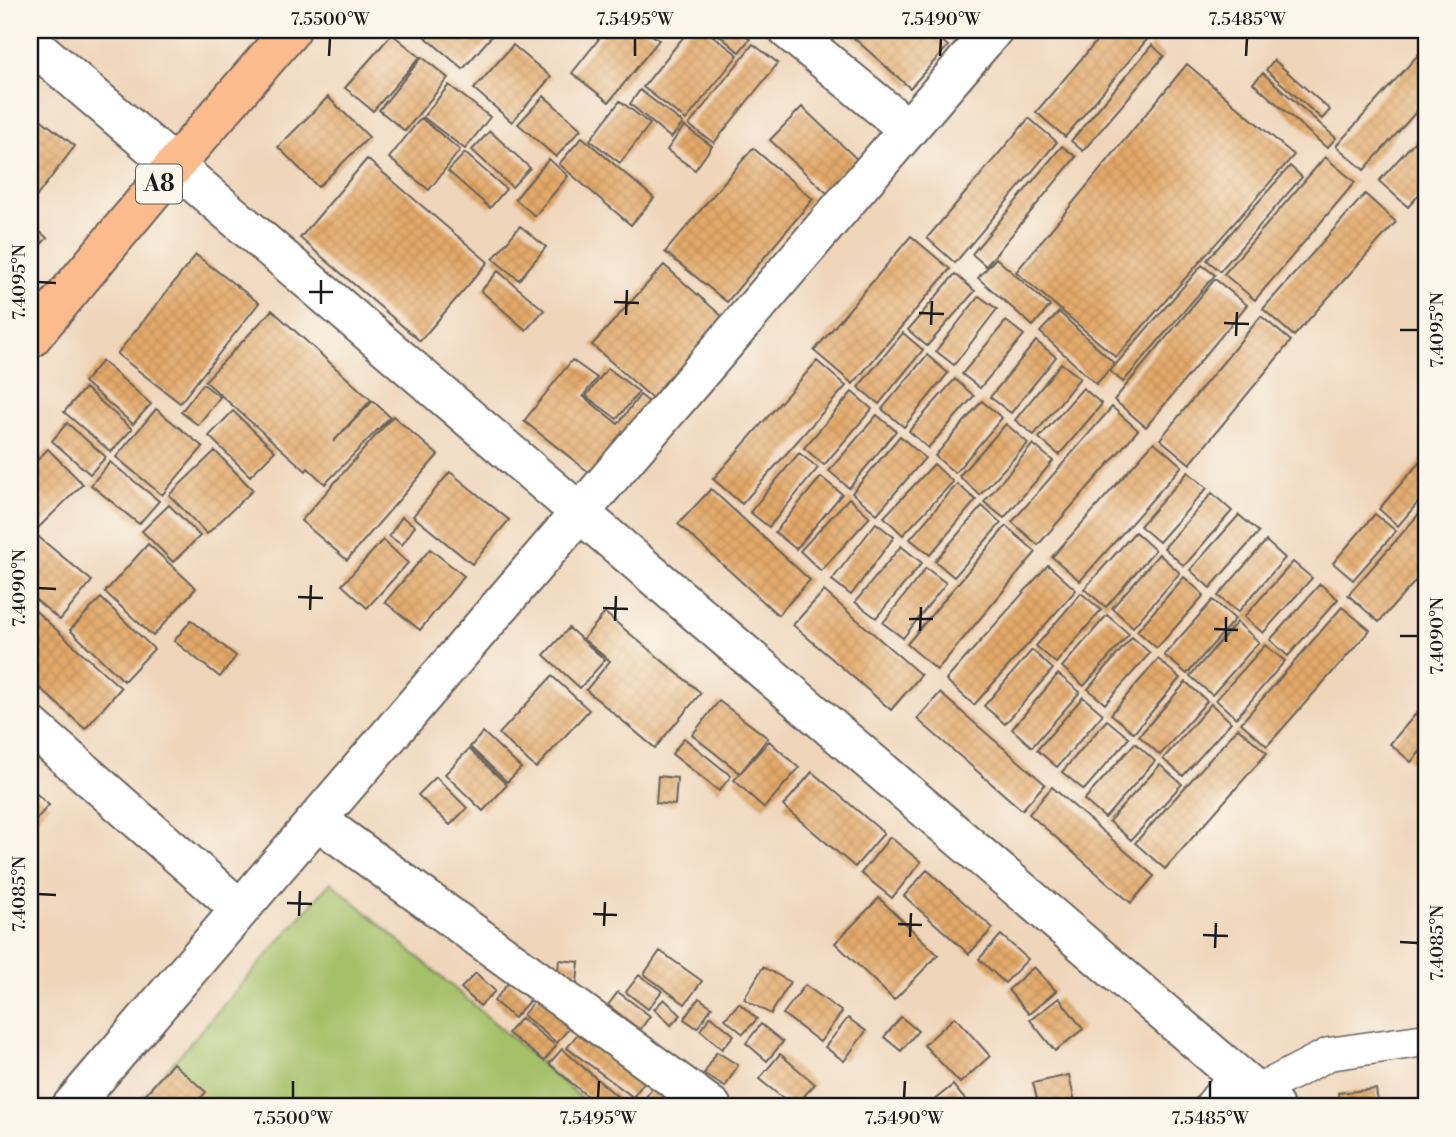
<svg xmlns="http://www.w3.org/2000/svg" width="1456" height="1137" viewBox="0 0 1456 1137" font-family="'Libre Bodoni',serif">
<defs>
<pattern id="building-cross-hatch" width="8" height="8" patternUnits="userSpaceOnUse" patternTransform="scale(1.75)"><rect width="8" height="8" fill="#e3a969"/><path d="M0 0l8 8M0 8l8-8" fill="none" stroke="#c2915a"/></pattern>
</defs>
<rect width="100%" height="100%" fill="#fbf7ec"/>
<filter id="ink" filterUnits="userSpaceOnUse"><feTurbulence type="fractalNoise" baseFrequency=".0143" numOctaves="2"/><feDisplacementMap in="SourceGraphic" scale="14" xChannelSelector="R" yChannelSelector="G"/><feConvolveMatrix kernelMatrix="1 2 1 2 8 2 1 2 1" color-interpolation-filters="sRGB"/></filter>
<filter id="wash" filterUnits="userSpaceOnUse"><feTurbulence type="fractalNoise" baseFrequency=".00686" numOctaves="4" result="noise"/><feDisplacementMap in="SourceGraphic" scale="28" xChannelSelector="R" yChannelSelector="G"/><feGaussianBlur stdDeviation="1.57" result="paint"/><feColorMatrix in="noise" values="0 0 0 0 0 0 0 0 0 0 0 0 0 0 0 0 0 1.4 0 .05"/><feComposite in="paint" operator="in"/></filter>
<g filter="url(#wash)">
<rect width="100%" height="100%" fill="#f7e7d2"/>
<!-- built -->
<path fill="#efd6bb" d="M30 30H1426V1107H592L331 882 134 1107H30Z"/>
<!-- pitch -->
<path fill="#a4c067" stroke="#606e42" stroke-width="2" d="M331 882 592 1107H134Z"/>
<g id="blocks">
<!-- building -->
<path fill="url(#building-cross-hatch)" d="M417 30H497L463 69Z
M606 30H645L659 40 609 102 572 73Z
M689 30H705L738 55 686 120 643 87Z
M713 30H740L750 39 739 52Z
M845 30H930L948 46 910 88Z
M1106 30H1155L1065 137 1036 112Z
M392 34 420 57 373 111 345 88Z
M753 44 778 63 714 143 689 125Z
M513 45 551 77 512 122 474 89Z
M1152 45 1164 56 1083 151 1071 141Z
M1426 46V101L1364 170 1336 146Z
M422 57 448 78 405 131 379 110Z
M1274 60 1330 110 1322 119 1266 70Z
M1187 64 1294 155 1116 357 1016 272Z
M1263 73 1336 138 1327 148 1253 83Z
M449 85 490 117 465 149 423 117Z
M640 90 683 123 671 138 630 104Z
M544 96 581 129 556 157 518 124Z
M328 97 369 137 318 187 278 147Z
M620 101 650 124 620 163 590 140Z
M802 107 861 163 830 196 770 140Z
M30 111 75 146 30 205Z
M421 118 460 150 429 190 389 158Z
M1029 118 1057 142 955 263 927 238Z
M684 126 712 146 695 170 667 150Z
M1426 129V187L1408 207 1379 181Z
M490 131 530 168 512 187 472 150Z
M582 137 654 198 631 225 559 164Z
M1062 146 1076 157 986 266 972 254Z
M753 148 813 199 727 302 665 252Z
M465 153 506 189 490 208 448 171Z
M1325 157 1355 182 1255 300 1224 274Z
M367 159 488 262 420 341 300 238Z
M549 159 568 176 535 216 515 199Z
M1290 166 1302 177 1220 271 1207 260Z
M1365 194 1396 222 1294 336 1263 309Z
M30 223 47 238 40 245 30 236Z
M520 226 546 247 519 280 493 259Z
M911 236 950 269 853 384 814 351Z
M196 255 259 303 180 403 117 354Z
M996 258 1050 306 1033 326 978 278Z
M664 265 732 325 661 406 592 345Z
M1202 265 1215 275 1123 382 1110 371Z
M498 271 544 310 526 330 481 291Z
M955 274 975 291 927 346 908 330Z
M1215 279 1247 305 1146 427 1114 400Z
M979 296 997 309 954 365 936 351Z
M272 310 371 400 333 442 373 401 390 417 325 484 308 468 306 471 205 381Z
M1059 312 1115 364 1096 384 1040 332Z
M1261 316 1291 341 1190 464 1160 439Z
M1006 321 1024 335 980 388 962 374Z
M903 333 923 350 879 404 858 387Z
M1036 341 1056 357 1011 413 990 397Z
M927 355 948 373 904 427 882 409Z
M572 360 597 378 583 396 618 424 640 395 653 405 595 477 524 421Z
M102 361 151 404 133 424 84 382Z
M817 361 846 386 742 504 713 479Z
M1061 363 1080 378 1034 435 1015 420Z
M608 368 639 392 617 419 586 396Z
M955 379 974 396 928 448 909 431Z
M203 384 220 397 198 425 181 412Z
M85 388 132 429 111 452 64 412Z
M1083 388 1102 404 1059 455 1039 438Z
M852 392 872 409 824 465 804 448Z
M982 401 1002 418 955 473 935 456Z
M1112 407 1138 430 1038 545 1012 522Z
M156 409 203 447 162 495 116 457Z
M233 411 275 451 250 476 209 436Z
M877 415 896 431 849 488 829 471Z
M393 416 438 455 347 560 301 521Z
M67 423 106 457 90 474 52 441Z
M1006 424 1028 443 980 495 959 476Z
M900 436 925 458 877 514 852 493Z
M1154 442 1182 466 1080 581 1052 557Z
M1033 444 1053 461 1004 518 984 502Z
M48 449 83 484 38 528 30 519V467Z
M215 451 253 490 207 534 169 495Z
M799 453 818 468 769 527 750 512Z
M1424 457 1426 458V493L1398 526 1379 509Z
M110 462 159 501 139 524 91 485Z
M934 464 953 482 903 535 884 517Z
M450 472 509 520 472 564 413 516Z
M1188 472 1207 488 1159 542 1140 526Z
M821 477 842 494 796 549 775 532Z
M957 484 976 500 930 555 910 539Z
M711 489 810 580 778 615 678 524Z
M1212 493 1232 511 1184 566 1164 548Z
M849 498 870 517 821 571 800 551Z
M169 505 200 536 173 562 142 531Z
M982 506 1001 523 954 577 935 561Z
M1426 506V569L1379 622 1348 595Z
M1375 514 1396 531 1353 580 1333 563Z
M1239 515 1259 532 1210 588 1190 570Z
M402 517 415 526 402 545 389 536Z
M876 523 894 537 851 595 832 580Z
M1006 526 1036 552 937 670 907 644Z
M30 530 92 581 60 620 30 595Z
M1135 532 1155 550 1106 607 1084 589Z
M383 540 408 563 367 608 342 585Z
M1266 541 1285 558 1238 612 1218 596Z
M148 544 196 588 153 636 105 592Z
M901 546 922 563 876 618 855 602Z
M430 549 464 576 420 630 385 602Z
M1159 554 1180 573 1133 627 1112 608Z
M1293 562 1312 578 1263 633 1244 617Z
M1048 565 1076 590 974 705 946 680Z
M926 568 946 583 903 638 883 623Z
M1184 577 1204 595 1157 648 1137 631Z
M1320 584 1338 599 1288 656 1270 640Z
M824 591 921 675 891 710 793 625Z
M1081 593 1101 610 1056 663 1036 646Z
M101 598 154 649 124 681 70 630Z
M1213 600 1235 619 1187 674 1164 655Z
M30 606 121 688 85 729 30 679Z
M1342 607 1370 630 1267 746 1241 723Z
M605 613 701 693 655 748 586 690 610 661 583 639Z
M1107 615 1129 634 1084 686 1062 667Z
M191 620 236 656 220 677 174 641Z
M1237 622 1259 642 1212 695 1190 676Z
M569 628 605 660 580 688 544 655Z
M1132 637 1150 653 1105 704 1088 689Z
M1265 645 1285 661 1236 718 1216 700Z
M1032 650 1053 669 1005 724 984 706Z
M1158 659 1180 678 1134 733 1111 714Z
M1058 674 1080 692 1032 747 1012 729Z
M552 676 589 710 536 768 499 734Z
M1186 682 1207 701 1160 755 1139 736Z
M940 693 1045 784 1022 810 917 719Z
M1083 697 1103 714 1057 767 1037 750Z
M719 701 768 738 740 773 692 735Z
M1426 702V745L1411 762 1390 744Z
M1211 704 1231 722 1183 776 1163 759Z
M1107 720 1129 738 1084 790 1062 772Z
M1238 728 1267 753 1165 869 1135 843Z
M483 732 521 768 507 782 470 747Z
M684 738 731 776 719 791 672 754Z
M769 741 799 768 764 808 734 780Z
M1135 743 1155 761 1105 818 1084 800Z
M469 749 507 785 483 811 445 774Z
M1160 765 1182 784 1131 840 1109 821Z
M812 772 884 833 855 867 783 806Z
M658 776 677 778 675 805 656 803Z
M436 777 467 808 450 825 418 795Z
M1052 787 1154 876 1131 903 1029 814Z
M30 788 49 805 30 826Z
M890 837 921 862 892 898 861 873Z
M927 870 993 928 969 954 904 896Z
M879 898 938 955 894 1000 835 943Z
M1001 935 1028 959 1005 983 979 959Z
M660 951 702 981 685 1004 644 974Z
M559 960 579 962 577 983 557 981Z
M763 967 790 982 771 1014 744 999Z
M1034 967 1056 991 1029 1014 1008 990Z
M476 973 495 991 480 1006 461 988Z
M639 975 662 991 648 1009 626 992Z
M509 982 530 1000 514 1018 494 1001Z
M805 985 842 1012 820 1042 783 1014Z
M618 992 650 1016 640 1030 608 1005Z
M539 995 573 1023 557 1043 523 1015Z
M699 998 712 1007 697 1028 684 1019Z
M1059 998 1083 1029 1055 1051 1030 1020Z
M664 999 681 1015 671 1025 654 1009Z
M739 1003 757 1019 743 1034 725 1019Z
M711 1016 734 1035 722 1049 700 1030Z
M901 1017 918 1031 901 1051 884 1037Z
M955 1017 990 1056 960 1083 924 1045Z
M521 1018 556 1046 544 1061 508 1033Z
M848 1018 866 1031 844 1061 825 1047Z
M585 1024 651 1073 633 1097 567 1048Z
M761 1024 783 1042 767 1061 746 1043Z
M562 1049 618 1097 610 1107H600L549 1064Z
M717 1052 738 1065 725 1087 704 1074Z
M780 1054 815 1084 794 1107 759 1079Z
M173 1063 206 1092 193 1107H134Z
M1069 1075 1075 1103 1055 1107H1039L1033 1083Z
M661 1077 704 1107H652L643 1101Z
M953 1085 971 1107H929L928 1105Z
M1376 1089 1378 1103 1340 1107 1338 1093Z"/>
</g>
</g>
<g filter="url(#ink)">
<use href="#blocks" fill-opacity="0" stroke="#69635c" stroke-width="2"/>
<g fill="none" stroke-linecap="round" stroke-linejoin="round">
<!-- pedestrian casing -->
<g stroke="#69635c" stroke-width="35">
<path id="pedestrian" d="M1256 1092 1329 1054 1426 1040"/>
</g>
<!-- minor casing -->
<g stroke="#69635c" stroke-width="42">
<path id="minor" d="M788 30 908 129
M30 42 1274 1107
M30 725 240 909
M317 820 712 1107
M71 1107 993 30
M1214 1107 1238 1076"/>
</g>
<!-- primary casing -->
<g stroke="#69635c" stroke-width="42">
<path id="primary" d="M30 339 174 166 291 30"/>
</g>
<!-- pedestrian -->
<use href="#pedestrian" stroke="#fff" stroke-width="32"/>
<!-- minor -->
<use href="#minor" stroke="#fff" stroke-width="38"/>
<!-- primary -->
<use href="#primary" stroke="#fbbb8d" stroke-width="38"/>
</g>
</g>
<!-- ticks -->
<path fill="none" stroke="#1c1c1c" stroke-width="2.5" d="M329 56 330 38M635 56V38M940 56 941 38M1246 56 1247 38M38 282 56 283M309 292H333M614 302 639 303M321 304V280M919 313 944 314M626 315 627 290M1224 323 1249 324M931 325 932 301M1400 330H1418M1236 336 1237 312M38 588 56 589M298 597 323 598M603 608 628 609M310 610 311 585M909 619H933M615 621 616 596M1214 629 1238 630M920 631 921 607M1400 636H1418M1226 642V617M38 894 56 895M287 903 312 904M593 914 617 915M299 916 300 891M898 924 922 925M604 926 605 902M1203 935 1228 936M910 937 911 913M1400 942 1418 943M1215 948 1216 923M293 1098V1081M598 1098 599 1081M904 1098 905 1081M1210 1098V1081"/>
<g text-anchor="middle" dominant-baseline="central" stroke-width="5" stroke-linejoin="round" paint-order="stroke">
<!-- shield labels -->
<rect fill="#fbf7ec" stroke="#5f5e5a" stroke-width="2" x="136" y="164.5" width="46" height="39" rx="5"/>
<g font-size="23" font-weight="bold" fill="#1c1c1c">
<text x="159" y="184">A8</text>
</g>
</g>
<!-- margin -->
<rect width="1456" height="1137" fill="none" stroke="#fbf7ec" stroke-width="77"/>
<rect x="38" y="38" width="1380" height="1060" fill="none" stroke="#1c1c1c" stroke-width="2.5"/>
<g font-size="18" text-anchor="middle" fill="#1c1c1c">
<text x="330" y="25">7.5500°W</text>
<text x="635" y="25">7.5495°W</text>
<text x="941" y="25">7.5490°W</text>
<text x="1247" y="25">7.5485°W</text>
<text transform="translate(19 282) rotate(-90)" y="6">7.4095°N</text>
<text transform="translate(1437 330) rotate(-90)" y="6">7.4095°N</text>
<text transform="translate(19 588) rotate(-90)" y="6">7.4090°N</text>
<text transform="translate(1437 636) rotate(-90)" y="6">7.4090°N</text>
<text transform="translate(19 894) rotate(-90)" y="6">7.4085°N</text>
<text transform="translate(1437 943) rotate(-90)" y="6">7.4085°N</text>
<text x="293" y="1124">7.5500°W</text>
<text x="598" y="1124">7.5495°W</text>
<text x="904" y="1124">7.5490°W</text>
<text x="1210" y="1124">7.5485°W</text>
</g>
</svg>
